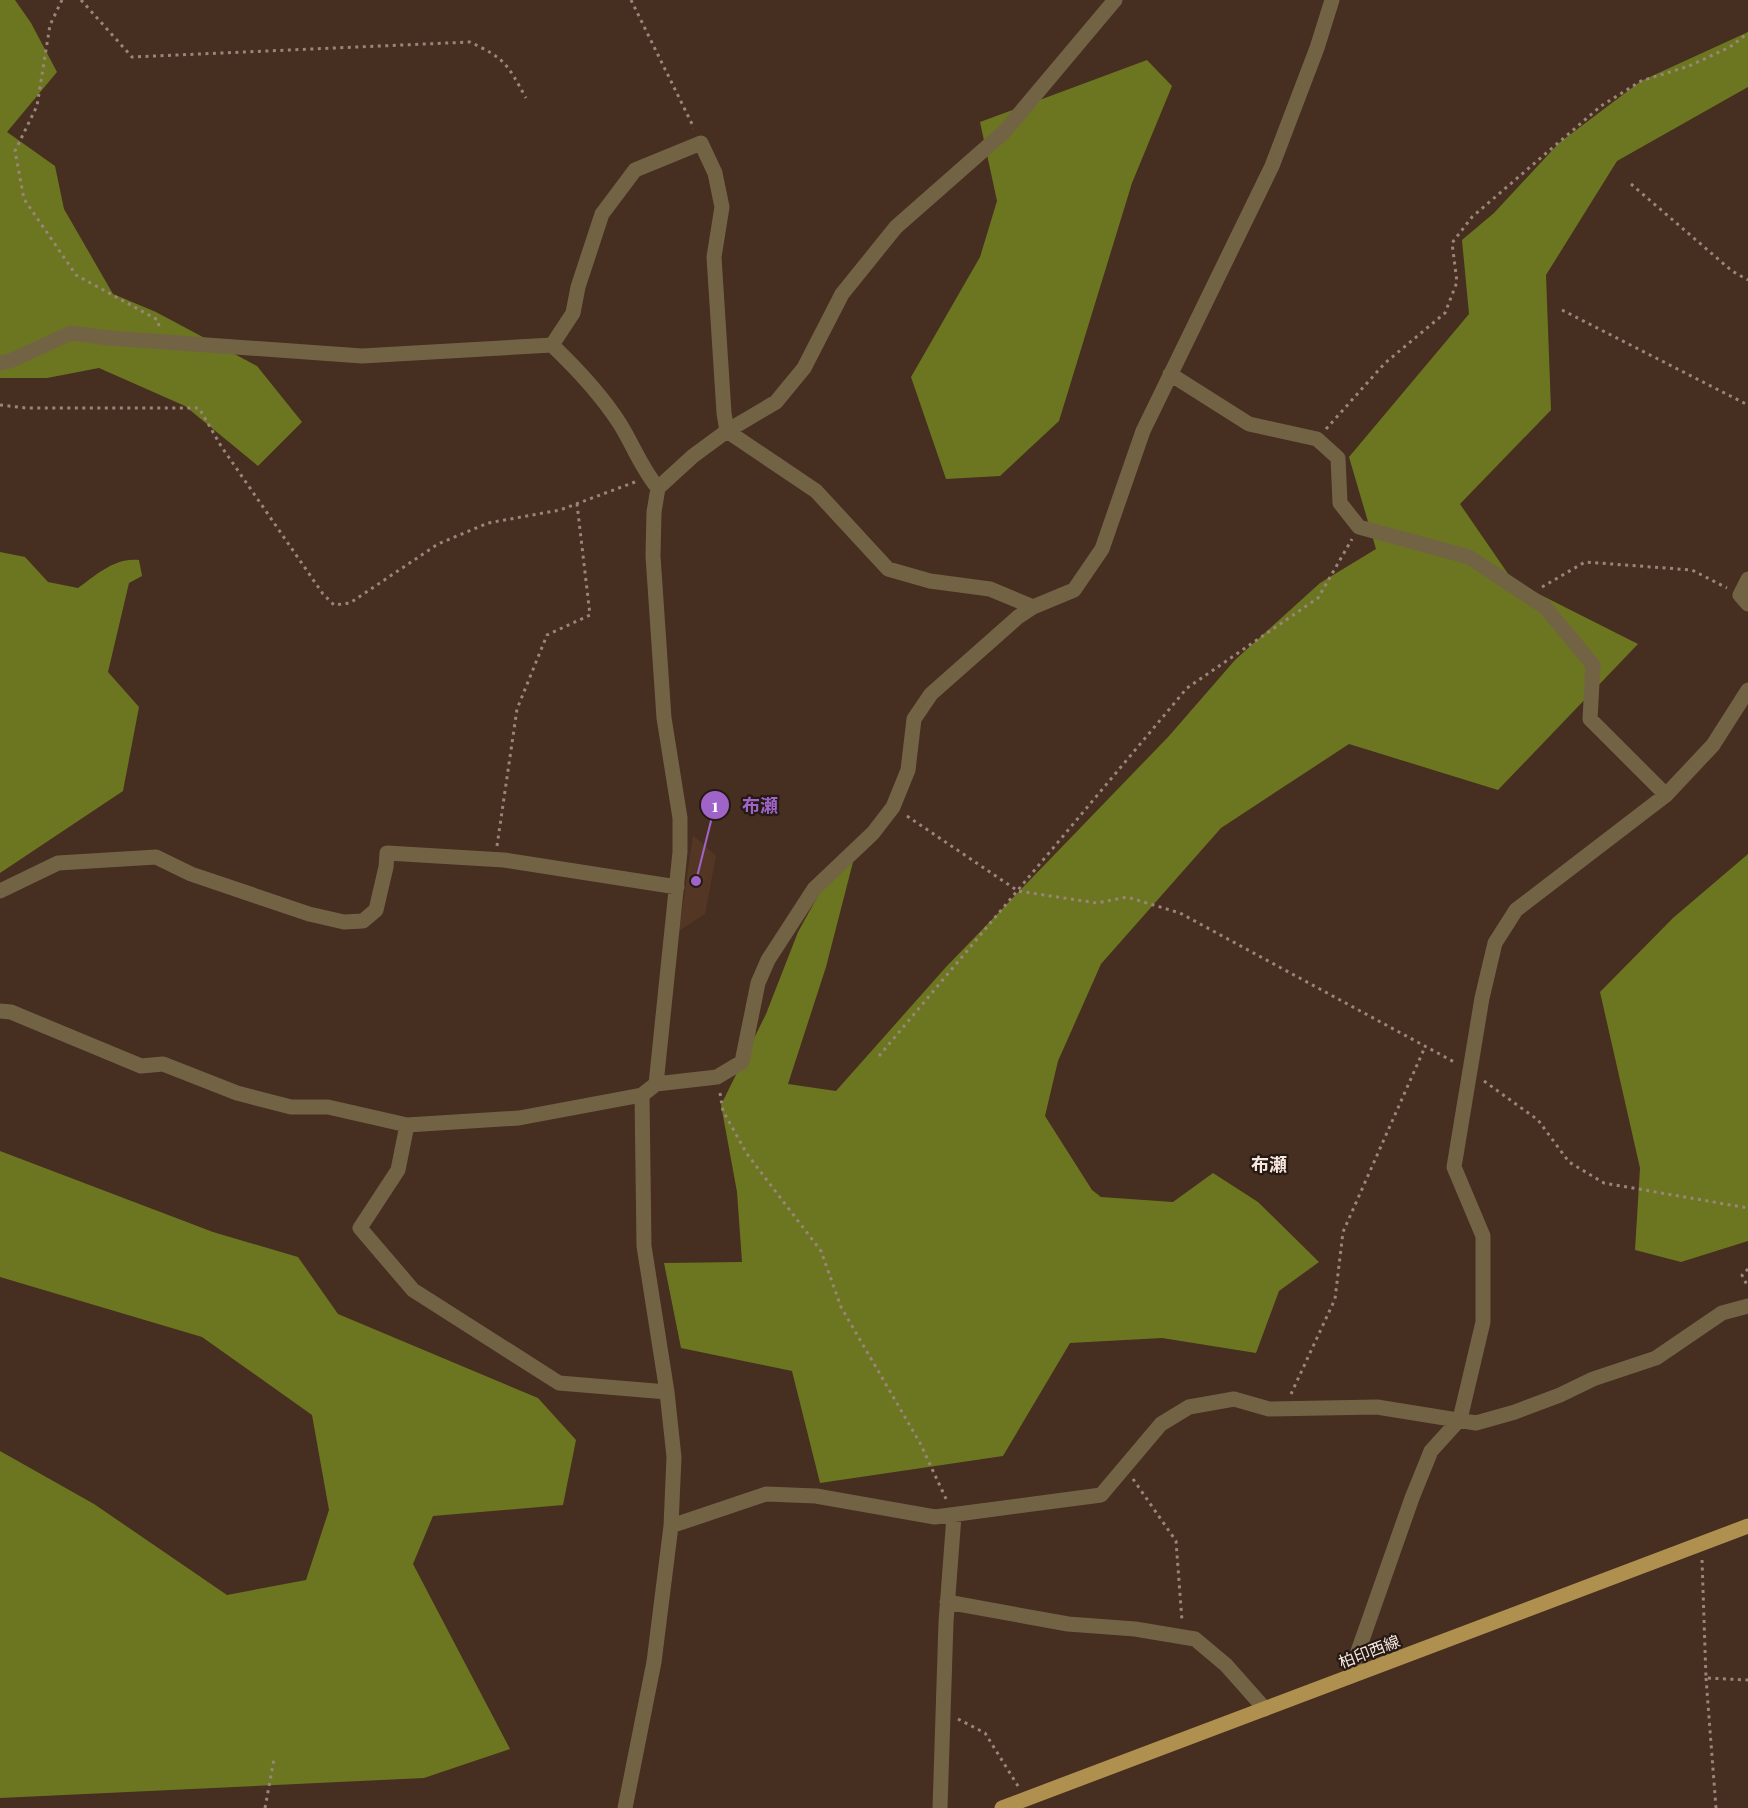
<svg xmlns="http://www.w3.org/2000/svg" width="1748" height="1808" viewBox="0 0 1748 1808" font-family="'Playfair Display','Noto Sans JP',serif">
<rect width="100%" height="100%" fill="#462e20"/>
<!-- built -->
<path fill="#533624" d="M693 835 716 856 705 914 679 931Z"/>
<!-- forest -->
<path fill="#6c7620" d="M0 0H15L31 23 57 72 7 132 55 166 64 209 113 294 156 312 257 366 302 422 258 466 185 406 99 368 47 378H0Z
M1748 32V87L1617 161 1546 275 1551 410 1460 504 1513 581 1638 644 1498 790 1349 744 1221 828 1101 964 1058 1061 1045 1116 1092 1190 1101 1197 1173 1202 1213 1173 1258 1202 1319 1262 1279 1291 1256 1353 1162 1338 1070 1343 1003 1456 820 1483 792 1371 681 1348 664 1263 742 1262 737 1192 721 1105 766 1014 798 932 839 858 853 862 826 967 788 1084 836 1091 946 967 1169 736 1235 660 1320 583 1376 549 1349 457 1469 314 1462 240 1494 213 1559 143 1641 81Z
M1147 60 1172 86 1132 183 1059 421 1000 476 946 479 911 377 980 257 997 201 980 122Z
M0 552 25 557 48 582 78 588C96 575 115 557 139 560L142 576 129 583 108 672 139 707 123 791 0 873Z
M1748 854V1241L1681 1262 1635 1250 1640 1168 1600 992 1673 918Z
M0 1151 213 1232 298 1257 338 1314 538 1398 576 1440 563 1505 433 1516 413 1564 510 1749 424 1778 0 1798V1451L94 1504 227 1595 306 1580 329 1510 312 1415 202 1337 0 1277Z"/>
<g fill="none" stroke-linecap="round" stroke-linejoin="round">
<!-- path -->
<path stroke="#998579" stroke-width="3" stroke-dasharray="3 4.5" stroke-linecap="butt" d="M62 0 50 25 37 106 15 151 24 199 76 275 158 320 159 327
M81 0 132 57 470 42C506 59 507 64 526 98
M631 0 694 128
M1631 184 1732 271 1748 280
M1562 310 1748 405
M0 405 26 408H199L221 446 323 594 334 605 350 603 438 544 488 523 560 510 635 482
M1326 429 1385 363 1445 313 1457 282 1452 243 1472 217 1601 106 1641 81 1689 66 1730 47 1748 33
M1542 587 1585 562 1692 570 1727 588
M907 816 1018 891 1097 903 1127 897 1180 913 1456 1063
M497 846 517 709 547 635 590 615 577 504
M879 1056 1187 688 1318 598 1352 539
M1484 1081 1538 1120 1569 1162 1604 1183 1748 1208
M720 1093 723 1111 747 1154 821 1251 841 1307 920 1443 947 1501
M1748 1269 1742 1275 1748 1287
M1291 1394 1335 1299 1343 1232 1425 1047
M1133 1479 1176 1541 1182 1621
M1702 1560 1706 1678 1748 1680
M1706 1678 1716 1808
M958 1719 985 1733 1018 1786
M265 1808 274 1759"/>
<!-- minor -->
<path stroke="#736345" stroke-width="15" d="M552 345 573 313 578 287 602 214 635 170 701 143 715 173 722 207 714 257 724 413 727 431 816 491 888 569 930 581 990 589 1033 607
M0 363 10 361 71 333 109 338 362 356 552 345C577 369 601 394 620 424 633 445 642 469 658 488
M1170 374 1249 424 1317 439 1338 458 1340 503 1359 527 1469 557 1545 607 1593 665 1590 719 1666 795
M1748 579 1740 595 1748 604
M0 891 58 863 156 857 191 874 309 914 344 922 363 921 376 910 386 867 387 853 504 860 677 887
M0 1011 11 1012 141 1066 163 1064 237 1093 291 1107H328L407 1125 519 1118 642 1095
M656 1084 717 1077 742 1062 758 983 768 960 814 889 873 833 893 807 908 770 914 719 931 694 1018 617 1033 607 1074 590 1102 549 1143 431 1272 166 1317 48 1332 0
M407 1125 398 1170 360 1228 413 1290 559 1383 667 1392
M671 1526 766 1494 816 1496 935 1517 1101 1495 1161 1424 1189 1407 1234 1399 1269 1409 1377 1407 1476 1423 1515 1412 1560 1395 1593 1379 1656 1358 1722 1313 1748 1306
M947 1602 1068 1624 1135 1629 1195 1639 1226 1665 1265 1709
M1349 1677 1412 1498 1431 1451 1460 1419 1483 1322V1236L1454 1167 1482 998 1495 943 1516 910 1666 795 1713 745 1748 690
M625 1808 654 1662 671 1526 674 1457 667 1392 644 1246 642 1095 656 1084 680 852V818L664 718 653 556 654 512 658 488 693 456 727 431 776 402 804 368 842 294 896 227 1004 132 1115 0
M940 1808 946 1622 954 1516"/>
<!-- major -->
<path stroke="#b0904f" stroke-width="15" d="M1002 1808 1748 1526"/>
</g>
<g text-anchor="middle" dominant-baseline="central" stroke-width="4.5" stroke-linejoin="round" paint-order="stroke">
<!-- street labels -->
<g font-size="16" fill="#f6e6dd" stroke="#241913">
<text transform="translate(1369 1651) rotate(-21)">柏印西線</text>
</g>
<!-- neighbourhood labels -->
<g font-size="18" font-weight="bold" fill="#f6e6dd" stroke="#241913">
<text x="1269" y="1164">布瀬</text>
</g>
</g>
<!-- callouts -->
<path fill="none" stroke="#a064c8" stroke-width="2" d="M696 881L715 805"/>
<g fill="#a064c8" stroke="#241913" stroke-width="2">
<circle cx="696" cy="881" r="6"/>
<circle cx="715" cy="805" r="15"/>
</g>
<g font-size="18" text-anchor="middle" font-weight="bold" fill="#fff">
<text x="715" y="812">1</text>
</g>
<g font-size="18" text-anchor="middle" font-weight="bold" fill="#a064c8" stroke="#241913" stroke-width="4.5" stroke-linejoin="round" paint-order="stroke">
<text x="760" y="812">布瀬</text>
</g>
</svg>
